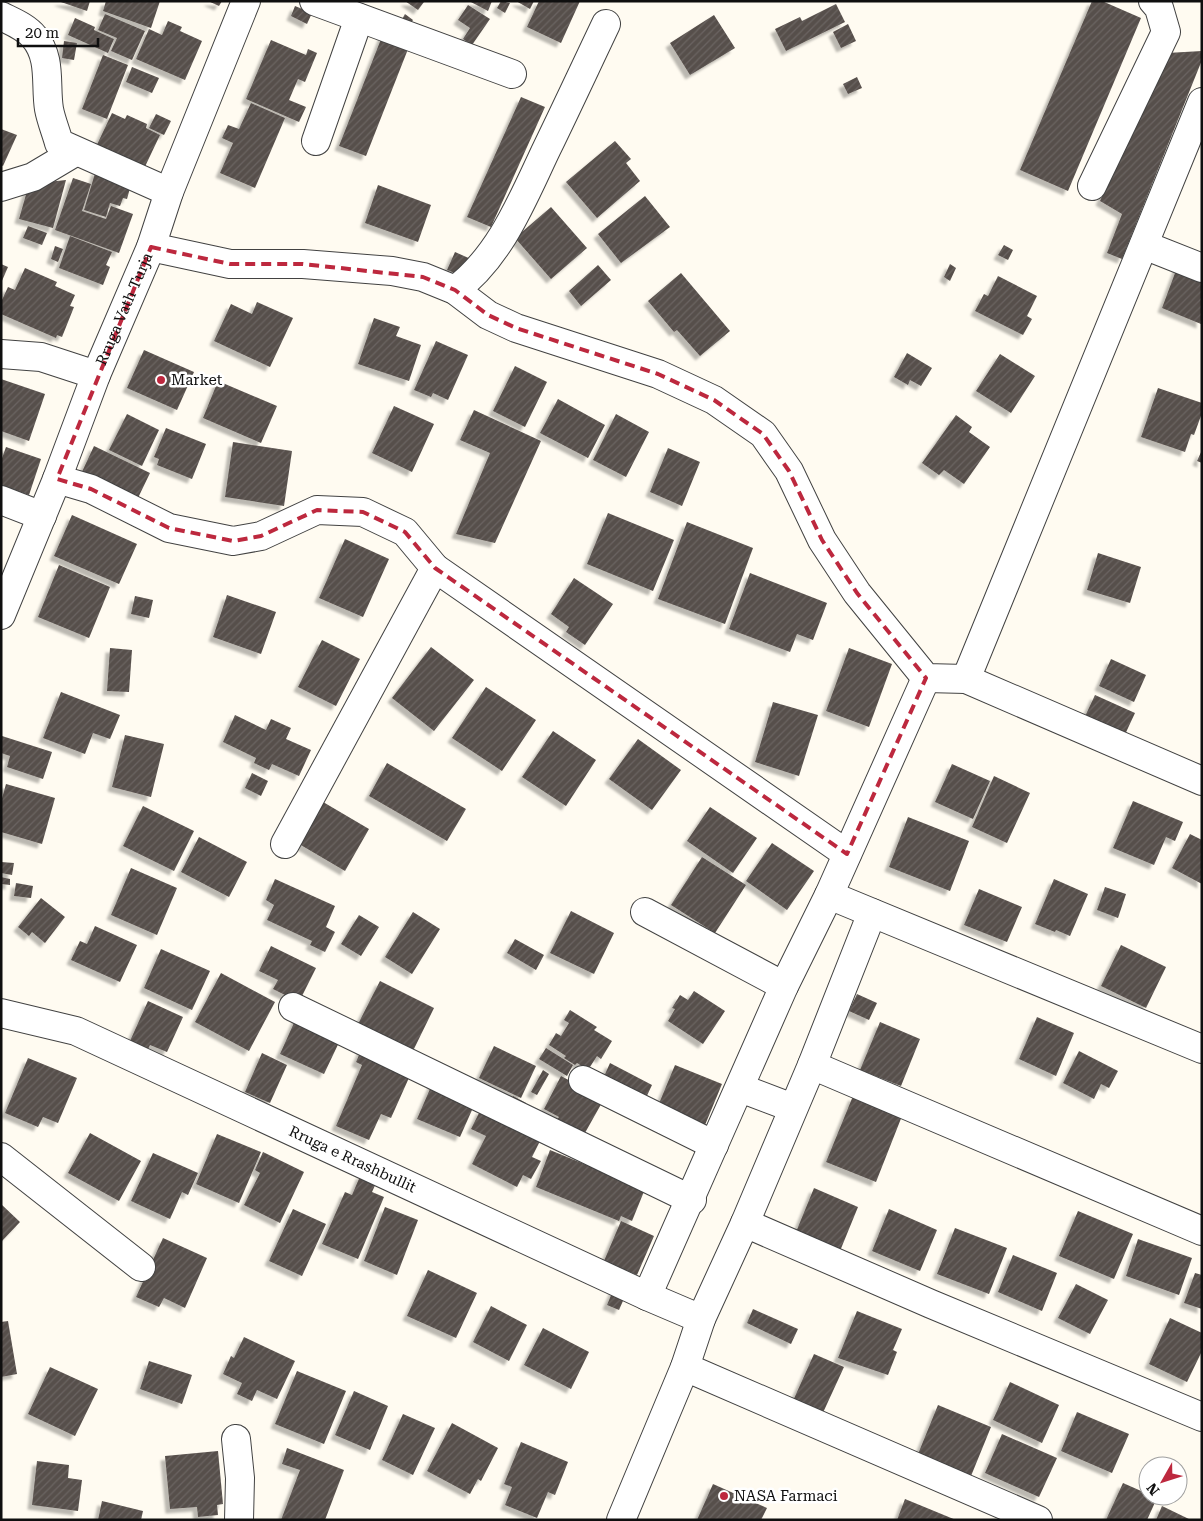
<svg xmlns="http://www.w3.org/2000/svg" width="1203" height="1521" viewBox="0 0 1203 1521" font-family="'Roboto Serif',serif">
<defs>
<pattern id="building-hatch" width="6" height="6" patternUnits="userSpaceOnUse" patternTransform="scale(1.25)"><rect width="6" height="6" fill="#574f4b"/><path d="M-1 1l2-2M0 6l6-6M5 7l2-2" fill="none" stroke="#6a6461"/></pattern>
<filter id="shadow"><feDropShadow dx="-4.5" dy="4.5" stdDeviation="1" flood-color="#0004"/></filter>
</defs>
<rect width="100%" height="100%" fill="#fffbf1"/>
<!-- building -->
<path fill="url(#building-hatch)" filter="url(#shadow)" d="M58 1H90L87 11Z
M106 1H160L151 28 103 11Z
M208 1H222L219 6Z
M405 1H423L424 2 418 10Z
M469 1H492L488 11Z
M501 1 510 3 505 13 497 8Z
M516 1H534L530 9Z
M539 1H580L561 43 527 27Z
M1092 1H1102L1141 18 1068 191 1020 170Z
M836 4 845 22 786 51 775 29 800 17 802 21Z
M468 5 490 19 472 45 463 39 470 28 458 20Z
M295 6 312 13 307 24 291 16Z
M105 14 145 31 132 60 111 51 117 38 98 30Z
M405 14 413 20 409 26 401 21Z
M714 15 735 48 690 75 670 43Z
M75 18 95 27 94 30 114 39 108 53 68 35Z
M168 21 182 27 180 31 202 41 185 80 136 59 149 29 162 35Z
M848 24 856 41 841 48 833 32Z
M383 34 410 44 366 156 339 146Z
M271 40 306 55 308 49 317 53 305 82 298 79 289 100 306 107 299 122 246 99Z
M64 41 77 43 74 60 62 58Z
M1202 51V60L1122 259 1107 253 1122 214 1100 201 1167 53Z
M103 55 128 65 107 119 82 109Z
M132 67 159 78 152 93 126 82Z
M857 77 862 88 848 94 843 84Z
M521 97 545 107 491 227 467 217Z
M251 103 285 118 255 188 220 173 233 143 222 138 228 125 239 129Z
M112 113 125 119 127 115 147 124 146 128 160 135 141 175 93 153Z
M156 114 171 121 164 135 149 128Z
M1 129 17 135 3 166 1 165Z
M615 141 631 159 626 163 640 181 597 218 566 182Z
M96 170 132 181 127 199 123 198 120 206 110 203 106 217 84 210Z
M73 178 91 184 82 211 106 219 111 206 133 214 119 253 55 230Z
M66 180 53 228 19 219 29 184Z
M378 185 431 205 418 242 365 223Z
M645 196 670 227 621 263 598 234Z
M551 207 587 248 551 279 515 238Z
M28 226 47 233 42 245 23 238Z
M70 236 112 252 106 265 110 267 103 285 59 268Z
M1004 245 1013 250 1008 260 998 255Z
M55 246 63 249 58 262 51 259Z
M455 252 473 260 460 275 447 270Z
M1 264 8 267 1 283Z
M950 264 956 268 950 281 944 277Z
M598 265 611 280 581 306 569 291Z
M1178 265 1202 275 1201 324 1162 308Z
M25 268 57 282 55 286 75 295 70 306 74 307 62 337 57 335 56 338 1 314V302L8 287 15 290Z
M681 273 730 331 700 356 677 330 674 332 648 301Z
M998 276 1037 296 1027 316 1032 319 1023 335 975 311 984 294 988 296Z
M257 302 293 318 270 367 214 341 231 304 252 314Z
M374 318 400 327 396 336 421 345 409 381 358 364Z
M436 341 468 355 448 400 433 393 431 397 414 390Z
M144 350 194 372 177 410 127 388Z
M907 353 932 368 921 386 910 380 908 385 894 377Z
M1000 354 1035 376 1011 413 976 391Z
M515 366 547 382 525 427 493 411Z
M1 379 45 394 29 441 1 431Z
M218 381 277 406 261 443 203 418Z
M1158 388 1202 403V413L1194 435 1191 434 1185 452 1141 437Z
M558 399 605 425 588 458 540 433Z
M394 406 434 424 412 472 372 453Z
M474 410 541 441 495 543 456 534 490 453 460 440Z
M127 414 159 430 142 466 109 450Z
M616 414 649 432 626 477 593 460Z
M956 415 972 427 969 432 990 447 964 484 944 470 939 475 922 463Z
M166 428 206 444 192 479 157 465 159 459 154 457Z
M233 442 292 451 284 506 225 497Z
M94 446 150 473 137 500 81 474Z
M6 447 41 459 29 495 1 485V461Z
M668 448 700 462 682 506 650 492Z
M1202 450V463L1197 461Z
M608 513 674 540 653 591 587 564Z
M72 515 137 544 119 584 54 556Z
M687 522 753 548 725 624 658 599Z
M345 539 389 559 363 617 319 598Z
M1098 553 1141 567 1130 603 1087 590Z
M59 565 110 587 89 638 38 617Z
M750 573 827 603 813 640 797 634 790 652 729 629Z
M574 578 613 604 585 645 566 632 569 627 551 614Z
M227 595 276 612 261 654 213 637Z
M135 596 153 600 149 618 131 614Z
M322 640 360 659 336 706 298 687Z
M431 647 474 680 434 731 392 698Z
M110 648 132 650 129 692 107 691Z
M849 648 892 664 869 727 826 711Z
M1111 659 1146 675 1134 702 1099 686Z
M486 687 536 720 502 771 452 738Z
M61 692 120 715 110 739 93 733 85 754 43 738Z
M1095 695 1135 713 1121 743 1081 725Z
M773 702 818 715 799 776 755 762Z
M235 715 266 730 271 719 291 728 286 739 311 750 299 776 272 764 269 770 254 763 256 758 223 742Z
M553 731 596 760 566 806 522 777Z
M125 735 164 744 151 797 112 787Z
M2 736 52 752 43 779 7 767 10 756 1 753Z
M638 739 681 770 652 810 609 779Z
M387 763 466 809 447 841 369 796Z
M952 764 990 781 973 819 935 802Z
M252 773 268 781 261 796 245 788Z
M994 776 1030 793 1007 843 972 827Z
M6 784 55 798 42 844 1 832V802Z
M318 799 369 829 345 871 294 841Z
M1133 801 1183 822 1175 841 1166 837 1154 865 1113 848Z
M143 806 194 831 174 871 123 846Z
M710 807 757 838 733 873 687 841Z
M908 817 969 841 950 891 889 867Z
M1190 834 1202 840V884L1172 868Z
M199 837 247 862 229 897 181 872Z
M772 843 814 871 787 910 746 881Z
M702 857 746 885 715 933 671 905Z
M1 862 14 863 12 875 1 873Z
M131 868 177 888 157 935 111 915Z
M1 877 10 879V885L1 884Z
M275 879 335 906 326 927 335 932 325 952 310 945 312 941 267 920 274 905 266 900Z
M1054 879 1088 894 1070 936 1056 930 1055 932 1035 924Z
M16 883 33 886 31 898 14 896Z
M1105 887 1126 894 1118 918 1097 910Z
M979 889 1022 907 1007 942 964 925Z
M41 898 65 917 45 943 32 932 29 936 18 927Z
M571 911 614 933 594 974 550 953Z
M413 912 440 929 412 974 385 957Z
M359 915 379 927 361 956 341 944Z
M95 926 137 945 120 982 71 960 80 941 87 944Z
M515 939 544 955 536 970 507 953Z
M1121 945 1166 967 1146 1008 1101 986Z
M271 946 316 968 299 1002 273 989 278 980 259 971Z
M161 949 210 971 192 1010 144 988Z
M221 973 275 1002 249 1051 195 1022Z
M380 981 434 1008 411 1055 356 1028Z
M694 991 725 1011 703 1044 668 1021 675 1009 672 1008 680 995 688 1000Z
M857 994 877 1003 869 1020 849 1011Z
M148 1001 183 1017 167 1052 150 1045 148 1049 130 1041Z
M570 1010 597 1027 594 1030 612 1041 601 1059 597 1056 588 1070 577 1063 575 1065 564 1058 566 1056 549 1045 556 1033 561 1036 569 1023 564 1020Z
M298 1014 343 1034 324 1074 280 1054Z
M1037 1017 1074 1033 1056 1076 1019 1059Z
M880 1022 920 1039 901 1086 860 1070Z
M494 1046 536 1066 521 1098 479 1078Z
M362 1048 412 1071 391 1118 381 1114 369 1140 336 1126 362 1065 356 1062Z
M546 1048 573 1065 567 1076 539 1059Z
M1079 1051 1118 1071 1109 1088 1101 1084 1094 1099 1063 1083Z
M262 1053 287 1065 270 1103 245 1092Z
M28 1058 77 1078 58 1123 43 1117 38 1127 5 1113Z
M610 1063 652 1085 644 1102 602 1081Z
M675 1065 722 1084 705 1125 658 1106Z
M543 1070 549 1074 537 1095 531 1092Z
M561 1076 604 1099 581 1140 556 1121 559 1117 544 1109Z
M433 1082 476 1101 460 1137 417 1119Z
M513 1096 526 1103 521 1113 508 1106Z
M853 1096 902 1116 876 1182 826 1162Z
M481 1109 541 1139 532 1157 541 1161 531 1179 523 1175 517 1187 472 1164 486 1136 471 1129Z
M90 1133 141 1161 119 1201 68 1173Z
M217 1134 261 1152 239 1203 196 1184Z
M550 1150 645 1189 632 1221 621 1216 619 1221 536 1187Z
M263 1152 304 1172 280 1223 244 1205 260 1173 255 1170Z
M153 1153 198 1173 188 1195 182 1192 170 1219 131 1201Z
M361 1174 377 1181 372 1192 384 1197 358 1259 322 1244 345 1192 352 1195Z
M814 1188 858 1207 840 1251 796 1232Z
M1 1204 20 1222 1 1242Z
M385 1207 418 1220 397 1275 364 1261Z
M293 1209 326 1224 302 1276 269 1261Z
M889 1209 937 1230 920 1271 872 1251Z
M1078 1211 1133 1234 1114 1279 1059 1256Z
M621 1221 654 1236 637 1275 604 1261Z
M955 1228 1007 1248 989 1294 937 1274Z
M163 1238 207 1258 185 1308 164 1298 159 1307 136 1297Z
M1138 1239 1192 1258 1179 1295 1126 1276Z
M1013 1255 1057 1273 1042 1311 998 1292Z
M428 1270 477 1293 456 1338 407 1316Z
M1195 1273 1202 1275V1309L1184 1303Z
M1076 1284 1108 1300 1090 1334 1058 1318Z
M614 1288 626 1294 619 1310 607 1305Z
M491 1306 527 1325 509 1361 473 1342Z
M753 1309 798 1329 791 1344 747 1323Z
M857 1311 902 1329 893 1350 897 1352 888 1375 838 1358Z
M1170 1318 1202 1333V1351L1187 1382 1149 1364Z
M8 1321 17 1374 1 1377V1322Z
M543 1328 589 1352 571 1389 524 1365Z
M244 1337 295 1361 277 1399 257 1390 252 1401 237 1394 242 1383 223 1374 231 1356 234 1358Z
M814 1354 844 1367 821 1417 792 1403Z
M149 1361 192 1375 182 1404 140 1389Z
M50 1367 98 1389 75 1436 28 1414Z
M297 1371 346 1391 324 1444 275 1424Z
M1010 1382 1059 1405 1042 1443 993 1420Z
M354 1391 388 1406 370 1450 335 1435Z
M938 1405 991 1427 971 1476 918 1454Z
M1077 1412 1129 1434 1112 1473 1061 1451Z
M403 1414 435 1428 413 1475 382 1460Z
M452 1423 498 1448 481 1481 478 1479 470 1494 427 1471Z
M1002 1434 1057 1458 1039 1497 985 1473Z
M521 1442 568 1462 555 1495 548 1492 537 1518 505 1505 512 1487 504 1484Z
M287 1448 344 1470 325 1520H281L300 1470 282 1464Z
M218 1451 223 1504 217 1505 218 1515 198 1517 197 1507 170 1509 165 1456Z
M37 1461 69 1465 68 1478 82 1480 78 1511 32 1505Z
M1123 1483 1157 1498 1147 1520H1106Z
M713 1484 767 1508 761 1520H697Z
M905 1499 956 1520H897Z
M102 1501 143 1511 141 1520H98Z
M1162 1506 1191 1520H1156Z"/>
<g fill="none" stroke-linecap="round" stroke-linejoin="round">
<!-- minor casing -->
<g stroke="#424242" stroke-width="30">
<g id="minor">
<path d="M314 1 512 74"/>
<path d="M1 16C13 22 26 27 34 37 52 58 45 85 49 109 51 120 56 132 59 143L169 192"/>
<path d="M316 141 359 18"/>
<path d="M1092 186 1166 32 1159 8 1153 1"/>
<path d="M1 187 33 177 75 152"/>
<path d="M1144 245 1202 268"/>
<path d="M151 247 230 264H303L392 271 423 277 455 290 488 315 516 328 658 374 714 400 763 434 789 471 822 540 857 593 926 678 966 679 1202 781"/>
<path d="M455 290C501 256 523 198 547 148 567 107 586 66 606 24"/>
<path d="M1 354 41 357 96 375"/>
<path d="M57 479 91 489 169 528 233 541 261 536 317 510 363 512 405 532 435 568 847 854"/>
<path d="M1 500 42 516"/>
<path d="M966 679 1202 102"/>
<path d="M285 844 435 568"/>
<path d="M829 895 1202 1049"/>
<path d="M645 912 784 986"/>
<path d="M293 1007 692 1200"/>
<path id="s1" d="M1 1013 76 1031 647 1296 701 1319"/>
<path d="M812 1065 1202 1231"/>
<path d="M583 1080 714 1145"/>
<path d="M740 1088 793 1108"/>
<path d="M1 1157 141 1267"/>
<path d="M745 1223 931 1304 1202 1417"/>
<path d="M647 1296 784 986 829 895 926 678"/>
<path d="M685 1367 1038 1520"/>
<path d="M236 1439 240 1478 239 1520"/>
<path d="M621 1520 685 1367 701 1319 745 1223 812 1065 872 913"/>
</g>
</g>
<!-- tertiary casing -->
<g stroke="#424242" stroke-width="30">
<g id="tertiary">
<path id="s2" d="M1 615 57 479 96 375 151 247 169 192 246 1"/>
</g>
</g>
<!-- minor -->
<use href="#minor" stroke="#fff" stroke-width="28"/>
<!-- tertiary -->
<use href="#tertiary" stroke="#fff" stroke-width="28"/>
</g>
<!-- marked area -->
<path fill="none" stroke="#bd283e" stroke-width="4" stroke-dasharray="10 6" stroke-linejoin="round" d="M151 247 230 264H303L423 277 455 290 488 315 516 328 658 374 714 400 763 434 789 471 822 540 857 593 926 678 847 854 435 568 405 532 363 512 317 510 261 536 233 541 169 528 91 489 57 479Z"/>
<!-- markers -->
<g fill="#bd283e" stroke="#fff" stroke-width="2">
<circle cx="161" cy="380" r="5"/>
<circle cx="724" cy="1496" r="5"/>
</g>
<g text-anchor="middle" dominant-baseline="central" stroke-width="5" stroke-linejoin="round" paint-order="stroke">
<!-- street labels -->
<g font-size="15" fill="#0f0f0f" stroke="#fff">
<text stroke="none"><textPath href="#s2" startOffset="330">Rruga Vath Turja</textPath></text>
<text stroke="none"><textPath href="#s1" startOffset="382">Rruga e Rrashbullit</textPath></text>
</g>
<!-- poi labels -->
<g font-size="15" fill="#0f0f0f" stroke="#fff" text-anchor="start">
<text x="171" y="380">Market</text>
<text x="734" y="1496">NASA Farmaci</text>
</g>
</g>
<!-- border -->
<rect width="1203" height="1521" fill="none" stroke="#0f0f0f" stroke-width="5"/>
<!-- north arrow -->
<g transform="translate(1163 1481) rotate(231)"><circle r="24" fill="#ffffff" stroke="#9f9f9f"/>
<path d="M0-4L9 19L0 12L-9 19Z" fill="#bd283e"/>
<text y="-8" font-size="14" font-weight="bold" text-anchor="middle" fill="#0f0f0f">N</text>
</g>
<!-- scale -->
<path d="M18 38v8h80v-8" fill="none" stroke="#0f0f0f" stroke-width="2.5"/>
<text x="25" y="38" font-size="15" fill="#0f0f0f" stroke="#ffffff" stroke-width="4" paint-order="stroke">20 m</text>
</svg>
